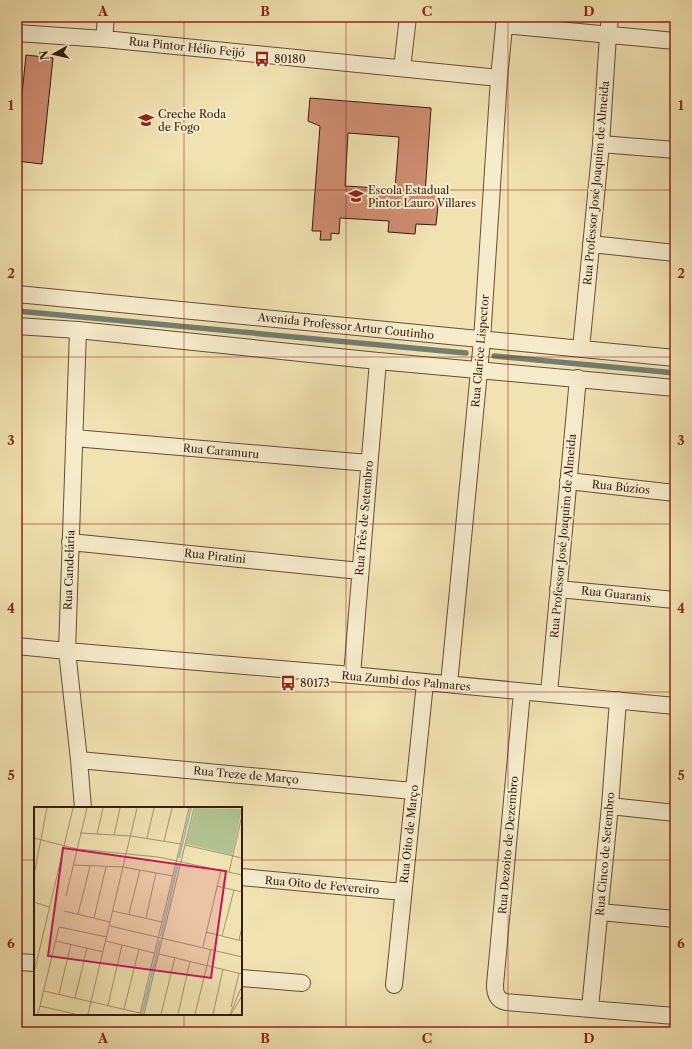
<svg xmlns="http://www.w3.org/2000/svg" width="692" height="1049" viewBox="0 0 692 1049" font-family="'Libre Caslon Text',serif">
<rect width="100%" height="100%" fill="#f1e2b1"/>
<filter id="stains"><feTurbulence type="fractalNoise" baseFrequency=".005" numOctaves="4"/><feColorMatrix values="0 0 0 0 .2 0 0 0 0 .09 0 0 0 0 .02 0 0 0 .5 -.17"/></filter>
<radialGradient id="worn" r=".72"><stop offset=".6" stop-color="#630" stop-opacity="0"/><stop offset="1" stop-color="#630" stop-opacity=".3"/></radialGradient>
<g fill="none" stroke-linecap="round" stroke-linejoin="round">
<!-- stream -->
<path stroke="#737d70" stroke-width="5.5" d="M17 311 466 353
M494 356 675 373"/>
</g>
<!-- building -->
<path fill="#ce8c70" stroke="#351c0e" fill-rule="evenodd" d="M26 55 53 58 42 164 17 161V143Z
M310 98 431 108 425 194 439 196 436 225 416 224 415 234 388 232 389 221 340 218 339 234 331 233V240H320L321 231H312L320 126 308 121ZM348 133 399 137 395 189 345 186Z"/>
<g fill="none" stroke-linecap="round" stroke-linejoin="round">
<!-- street casing -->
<g stroke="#644e37" stroke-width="18">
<path id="street" d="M504 25 675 41
M17 33 104 39 499 78
M104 39 106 17
M402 68 408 17
M601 144 675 150
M591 244 675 253
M17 294 675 358
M17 326 78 330 378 361 675 388
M78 330 67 651 79 760 83 808
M581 349 601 144 608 35 610 17
M74 438 369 463
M568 481 675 493
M70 542 360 571
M558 589 675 600
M17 646 67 651 352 675 675 706
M352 675 378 361
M449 684 482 340 499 78 505 17
M522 692 495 985C495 994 497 1000 506 1002L675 1016
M549 693 578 378
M79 760 413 791
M610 806 675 813
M241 877 403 892
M600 912 675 919
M17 962 35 963
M241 978 302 983
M394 985 425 683
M590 1008 610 806 618 700"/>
</g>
<!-- street -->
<use href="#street" stroke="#f6eccc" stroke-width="16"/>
</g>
<!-- grid -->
<path fill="none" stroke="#8f2418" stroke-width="1" stroke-opacity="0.55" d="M184 17V808M346 17V1032M508 17V1032M17 190H675M17 357H675M17 524H675M17 692H675M17 860H35M241 860H675M184 1014V1032"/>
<!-- icons -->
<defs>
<g id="bus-bare" transform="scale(1.2)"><path d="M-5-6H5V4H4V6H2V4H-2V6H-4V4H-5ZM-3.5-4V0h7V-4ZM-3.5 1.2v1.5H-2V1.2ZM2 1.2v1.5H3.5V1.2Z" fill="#8f2418" stroke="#f6eccc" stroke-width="2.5" paint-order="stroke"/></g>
<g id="school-bare" transform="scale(1.2)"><path d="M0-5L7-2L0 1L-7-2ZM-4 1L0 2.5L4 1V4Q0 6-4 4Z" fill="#8f2418" stroke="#f6eccc" stroke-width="2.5" paint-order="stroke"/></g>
</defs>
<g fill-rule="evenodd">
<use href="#bus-bare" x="262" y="59"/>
<use href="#school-bare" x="146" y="120"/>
<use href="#school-bare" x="356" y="196"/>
<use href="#bus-bare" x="288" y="683"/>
</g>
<g text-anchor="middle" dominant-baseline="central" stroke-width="4" stroke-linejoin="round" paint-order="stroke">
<!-- street labels -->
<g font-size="11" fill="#351c0e" stroke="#f6eccc">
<text transform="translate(187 47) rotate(6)">Rua Pintor Hélio Feijó</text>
<text transform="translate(596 183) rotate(-85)">Rua Professor José Joaquim de Almeida</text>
<text transform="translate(346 326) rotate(6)">Avenida Professor Artur Coutinho</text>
<text transform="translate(480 351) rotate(-85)">Rua Clarice Lispector</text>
<text transform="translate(221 451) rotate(5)">Rua Caramuru</text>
<text transform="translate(621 487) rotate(6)">Rua Búzios</text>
<text transform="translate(364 518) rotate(-85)">Rua Três de Setembro</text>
<text transform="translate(563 536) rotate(-85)">Rua Professor José Joaquim de Almeida</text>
<text transform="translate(215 556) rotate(6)">Rua Piratini</text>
<text transform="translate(69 570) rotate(-88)">Rua Candelária</text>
<text transform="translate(616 594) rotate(6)">Rua Guaranis</text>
<text transform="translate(406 681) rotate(5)">Rua Zumbi dos Palmares</text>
<text transform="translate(246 775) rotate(5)">Rua Treze de Março</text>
<text transform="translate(409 834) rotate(-84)">Rua Oito de Março</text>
<text transform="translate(508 845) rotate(-85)">Rua Dezoito de Dezembro</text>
<text transform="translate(605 854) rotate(-85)">Rua Cinco de Setembro</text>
<text transform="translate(322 885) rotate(5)">Rua Oito de Fevereiro</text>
</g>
<!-- poi labels -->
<g font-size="11" fill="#351c0e" stroke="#f6eccc" text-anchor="start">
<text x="274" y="59">80180</text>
<text x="158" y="114">Creche Roda<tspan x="158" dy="13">de Fogo</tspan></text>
<text x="368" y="190">Escola Estadual<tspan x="368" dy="13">Pintor Lauro Villares</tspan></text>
<text x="300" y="683">80173</text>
</g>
</g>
<!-- overview -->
<g transform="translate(34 807)">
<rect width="208" height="208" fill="#f1e2b1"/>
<path d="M161 1 208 2 198 48 152 37Z" fill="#b3c491"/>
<path fill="none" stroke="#9cbdb2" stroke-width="2" d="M145 51 157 1M127 129 144 56M108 207 126 133"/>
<path fill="none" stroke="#a69370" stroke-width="1" d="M46 26 97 29 147 37M63 27 69 1M80 28 86 1M0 31 43 42 124 50 208 68M113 31 120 1M130 34 138 1M151 38 208 51M40 58 89 60 139 69M195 65 208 8M0 68 13 1M183 79 208 85M32 89 53 1M0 95 15 100M30 104 76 115M79 104 128 115M44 107 56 59M95 107 106 63M60 111 72 60M112 111 122 66M76 119 208 150M172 125 208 134M188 129 200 83M205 133 208 120M22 134 69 145M72 134 120 146M169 140 187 63M125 147 208 167M0 166 39 1M10 184 106 206M25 187 37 137M41 191 53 141M74 198 88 138M6 199 41 207M197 200 205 166M90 202 105 142M4 207 25 120 73 130M54 207 103 1M106 207 155 1M110 207 160 1M127 207 141 150M144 207 156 154M161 207 177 142M179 207 189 162M196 207 208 179M197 207 208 189"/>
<path fill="#c2185b" fill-opacity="0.15" stroke="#c2185b" stroke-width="2" d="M29 41 192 64 177 171 14 149Z"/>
<rect width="208" height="208" fill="none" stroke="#351c0e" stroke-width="2"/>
</g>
<!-- margin -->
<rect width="692" height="1049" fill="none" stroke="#f1e2b1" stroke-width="44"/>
<!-- north arrow -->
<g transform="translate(54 54) rotate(262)" stroke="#f6eccc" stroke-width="3" paint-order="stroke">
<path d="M0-3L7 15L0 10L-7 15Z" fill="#351c0e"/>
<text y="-6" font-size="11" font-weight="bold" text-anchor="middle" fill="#351c0e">N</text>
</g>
<rect x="22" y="22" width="648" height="1005" fill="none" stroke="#8f2418" stroke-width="1.5"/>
<g font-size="13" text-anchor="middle" font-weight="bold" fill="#8f2418">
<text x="103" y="16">A</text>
<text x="265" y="16">B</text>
<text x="427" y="16">C</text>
<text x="589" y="16">D</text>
<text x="11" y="110">1</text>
<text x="681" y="110">1</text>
<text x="11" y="278">2</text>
<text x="681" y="278">2</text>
<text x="11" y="445">3</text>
<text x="681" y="445">3</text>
<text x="11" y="613">4</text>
<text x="681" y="613">4</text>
<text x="11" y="780">5</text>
<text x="681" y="780">5</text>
<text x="11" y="948">6</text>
<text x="681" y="948">6</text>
<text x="103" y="1043">A</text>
<text x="265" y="1043">B</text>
<text x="427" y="1043">C</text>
<text x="589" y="1043">D</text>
</g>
<rect width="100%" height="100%" filter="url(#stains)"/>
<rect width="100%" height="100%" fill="url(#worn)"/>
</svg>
